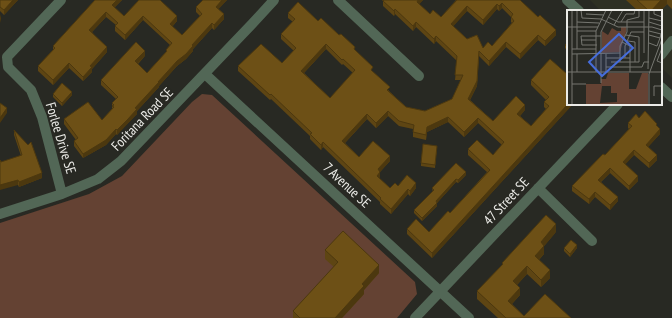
<svg xmlns="http://www.w3.org/2000/svg" width="672" height="318" viewBox="0 0 672 318" font-family="'PT Sans Narrow',sans-serif">
<rect width="100%" height="100%" fill="#282923"/>
<!-- built -->
<path fill="#2e3024" d="M590 0H672V78L661 67V11H601Z"/>
<!-- green -->
<path fill="#644233" d="M202 94 212 95 415 282 417 294 397 318H0V223L89 194 122 176 192 102Z"/>
<g fill="none" stroke-linecap="round" stroke-linejoin="round">
<!-- minor -->
<path stroke="#526756" stroke-width="10" d="M61 0 7 57 8 67 31 90 42 117 62 194
M338 0 419 76
M661 55 672 41
M205 74 469 318
M538 188 592 241
M0 214 62 194 98 179 121 161 252 24 274 0
M415 318 618 104"/>
<!-- tertiary -->
<path stroke="#526756" stroke-width="10" d="M567 0 579 11
M661 87 672 97"/>
</g>
<!-- wall -->
<path fill="#5e4513" fill-rule="evenodd" d="M0 0H18L4 15 0 11Z
M95 0H122L114 8 124 16 160 0 177 21 172 27 182 35 200 16 196 12V7L203 0H227L218 9 224 19 214 30 212 28 193 49V51L186 59 177 66 159 86V87L137 111V114L128 123 117 135 116 134 106 145 83 158 74 146V141L76 140 64 124V119L102 120 112 109V103L116 99 101 85V80L145 56 138 64 147 73 166 52V50L170 45 143 20 125 40 115 31V26L116 25 106 17 92 32 107 52 92 69V72L83 81 69 68 53 85 38 71V66L53 50V46Z
M382 0H423L419 4 430 14 441 17 456 0H520L556 35 545 46 538 40 520 59 506 47 489 66 479 56 477 86 470 100 493 121 525 110 520 116 531 126 546 109 544 107V102L546 100 531 85V80L568 104H573L432 258 407 234V229L429 232 450 213 487 172 468 155V149L493 155 502 145 478 123 464 137 448 122 427 132 426 140 413 137V129L399 126 388 116 376 128 367 119 345 143 359 157 390 161 380 172V177L379 178 390 188 398 186 416 188 410 196 408 194 391 214 380 204V202L323 147 321 150 310 139V136L271 99 270 100 238 71V66L282 63 294 51 281 39V34L293 22 288 18V13L318 21 355 51 390 92 406 107 425 111 452 99 461 80H455L457 61 436 41 434 44 416 27 413 31 395 14 394 16 383 6V1ZM502 8 511 17V22L512 23 492 46 483 48 467 39 453 26 467 11 483 25 497 9 499 11ZM326 49 342 65 343 64 353 73 330 98 304 73Z
M626 0H672V9L667 4 660 11H638Z
M568 42V51L565 48V45Z
M53 94 72 95 62 106 53 97Z
M639 118 657 126 660 134 648 147 657 160 649 168 634 155 625 164 638 181 629 190 610 173 601 182 618 201 610 210 595 197 589 204 572 191V186L605 155 629 129 628 128V123Z
M14 130 42 178 19 187 18 185 1 162 21 156 14 135Z
M437 146 435 168 421 166V163Z
M466 175 458 183 456 182 437 203V206L422 221 414 213V210L433 192 432 188Z
M556 232 544 246V254L539 260 550 278 541 287 527 274 517 285 520 295 512 304 524 316 571 318H498L477 299V291L502 266V263Z
M564 248H577L570 257 564 251Z
M325 250 379 273 364 290V294L342 318H293V311L334 267 325 259Z"/>
<!-- shaded-wall -->
<path fill="#4c380f" d="M13 0H18L4 15V10Z
M117 0H122L112 10V5Z
M222 0H227L216 12V7Z
M418 0H423L417 7V2Z
M661 0H667V4L660 11H651Z
M502 3V8L499 11V6Z
M497 4V9L483 25V20Z
M467 6V11L451 29V24Z
M395 9V14L394 16V11Z
M106 12V17L89 35V30Z
M1 14V19L0 23V18Z
M224 14V19L214 30V25Z
M143 16V20L125 40V35Z
M177 16V21L170 29V24Z
M416 22V27L413 31V26Z
M212 23V28L193 49V51L186 59 177 66 159 86V87L137 111V114L117 135V130L135 108 158 82Z
M556 30V35L545 46V41Z
M538 35V40L520 59V54Z
M436 36V41L434 44V39Z
M506 42V47L489 66V61Z
M326 44V49L301 76V71Z
M107 47V52L92 69V72L83 81V77L90 66Z
M145 51V56L135 66V61Z
M479 51 477 86 468 104V99Z
M69 63V68L53 85V80Z
M72 92V95L62 106V103Z
M568 104H573L432 258V253Z
M525 105V110L517 119V114Z
M7 108V113L0 123V118Z
M388 111V116L376 128V123Z
M367 114V119L342 146V141Z
M448 117V122L427 132 426 140V135L427 127Z
M478 118V123L464 137V132Z
M116 129V134L106 145 83 158V154Z
M660 129V134L646 149V145Z
M323 142V147L321 150V145Z
M634 150V155L623 167V162Z
M657 155V160L649 168V163Z
M390 156V161L378 174V169Z
M610 168V173L598 184V180Z
M380 172V177L377 181V176Z
M466 172V175L458 183V180Z
M42 173V178L19 187V182Z
M638 176V181L629 190V186Z
M456 179V182L436 204V201Z
M18 180V185L0 190V185Z
M416 183V188L410 196V191Z
M408 189V194L391 214V209Z
M595 192V197L589 204V199Z
M618 197V201L610 210V205Z
M437 203V206L422 221V218Z
M556 224V232L541 250V242Z
M577 245V248L570 257V254Z
M544 246V254L535 264V256Z
M379 265V273L364 290V294L342 318H335L362 284Z
M527 266V274L513 289V281Z
M550 270V278L541 287V280Z
M520 288V295L508 308V301Z"/>
<!-- building -->
<path fill="#6d5016" stroke="#4c380f" fill-rule="evenodd" d="M0 0H13L4 10 0 7Z
M95 0H117L112 5 124 16 139 0H160L177 16 170 24 182 35 202 14 196 7 203 0H222L216 7 224 14 214 25 212 23 192 45 193 46 186 54 177 61 158 82H159L135 108 137 109 128 119 117 130 116 129 106 140 83 154 74 141 78 138 64 119 88 102 102 120 114 107 112 106 114 105 112 103 118 97 101 80 136 42 145 51 135 61 147 73 167 51 166 50 172 43 143 16 125 35 115 26 118 23 106 12 89 30 107 47 90 66 92 67 83 77 69 63 53 80 38 66 55 48 53 46Z
M384 0H418L417 2 430 14 433 10 441 17 457 0H520L538 17 540 15 556 30 545 41 538 35 520 54 506 42 489 61 479 51 477 81 468 99 493 121 516 96 525 105 517 114 531 126 549 106 544 102 549 97 531 80 550 59 567 74 568 73V104L432 253 407 229 416 219 429 232 448 211 450 213 490 170 468 149 477 140 493 155 504 142 478 118 464 132 448 117 427 127 426 135 413 132 414 125 399 121 388 111 376 123 367 114 342 141 359 157 373 141 390 156 378 169 380 172 377 176 390 188 395 183 398 186 407 175 416 183 410 191 408 189 391 209 380 199 381 198 323 142 321 145 310 134 312 133 271 94 270 95 238 66 261 44 282 63 296 48 281 34 295 19 288 13 298 2 318 21 321 18 339 35 341 34 355 47 354 49 373 67 371 70 390 87 387 90 406 107 425 111 452 99 463 75H455L457 56 436 36 434 39 416 22 413 26 395 9 394 11 383 1ZM502 3 513 14 511 17 514 21 492 46 488 42 483 48 477 35 467 39 451 24 467 6 483 20 497 4 499 6ZM326 44 342 60 343 59 355 70 330 98 301 71Z
M637 0H661L651 11H649Z
M568 42V48L565 45Z
M62 83 72 92 62 103 53 94Z
M0 103 7 108 0 118Z
M645 111 657 124 656 125 660 129 646 145 657 155 649 163 634 150 623 162 638 176 629 186 610 168 598 180 618 197 610 205 595 192 589 199 572 186 603 154 605 155 632 126 628 123 636 114 639 118Z
M14 130 28 145 31 142 42 173 19 182 18 180 0 185V160L1 162 22 155Z
M423 144 437 146 435 165 421 163Z
M456 163 466 172 458 180 456 179 436 201 437 203 422 218 414 210 434 190 432 188Z
M546 215 556 224 541 242 544 246 535 256 550 270 541 280 527 266 513 281 520 288 508 301 524 316 545 294 571 318H506L477 291 503 264 502 263Z
M343 231 379 265 362 284 364 286 335 318H300L293 311 338 262 325 250Z
M571 240 577 245 570 254 564 248Z"/>
<g text-anchor="middle" dominant-baseline="central" stroke-width="3" stroke-linejoin="round" paint-order="stroke">
<!-- street labels -->
<g font-size="14" fill="#ebebe7" stroke="#282923">
<text transform="translate(142 119) rotate(-46)">Foritana Road SE</text>
<text transform="translate(61 138) rotate(73)">Forlee Drive SE</text>
<text transform="translate(347 185) rotate(43)">7 Avenue SE</text>
<text transform="translate(506 201) rotate(-47)">47 Street SE</text>
</g>
</g>
<!-- overview -->
<g transform="translate(567 10)">
<rect width="95" height="95" fill="#282923"/>
<path d="M54 17H59V22L53 42 35 43V21L41 25 45 18 50 21H54ZM41 63H62V79H69L75 63H81V95H19V74H34V69H39ZM35 76H44V83H50V92L33 93Z" fill="#644233" fill-rule="evenodd"/>
<path fill="none" stroke="#767771" stroke-width="1" d="M10 0V39M14 0 15 8 34 9 51 17H85L95 20M77 0V43M87 0V4L95 7M19 4 37 5M41 7 51 12H77M82 8 95 11M10 12 32 13M54 12 59 4H67L68 0M82 12 95 16M47 15 56 0M0 17H31M10 21H29M82 21 94 24 93 28M14 30H29M61 31 68 32V52M55 32 63 36V62M82 33 90 36 93 28 82 25M30 35H15L14 26H34M95 38 90 51 95 53M5 39H29M5 44 53 43M39 48H63M58 48V36L64 22H77M44 52H72V27L59 25M53 52V36L60 22V10L72 7V0M39 57H75L77 52H82M81 59 82 0M0 62H95M0 62V95M10 62V44M29 62V21L39 0M39 62V44M34 73V22L45 0M5 74H19M87 86V76H95M5 95V0M82 95V64L95 29"/>
<path fill="#466ddb" fill-opacity="0.15" stroke="#466ddb" stroke-width="2" d="M52 24 66 38 35 66 22 52Z"/>
<rect width="95" height="95" fill="none" stroke="#ebebe7" stroke-width="2"/>
</g>
</svg>
